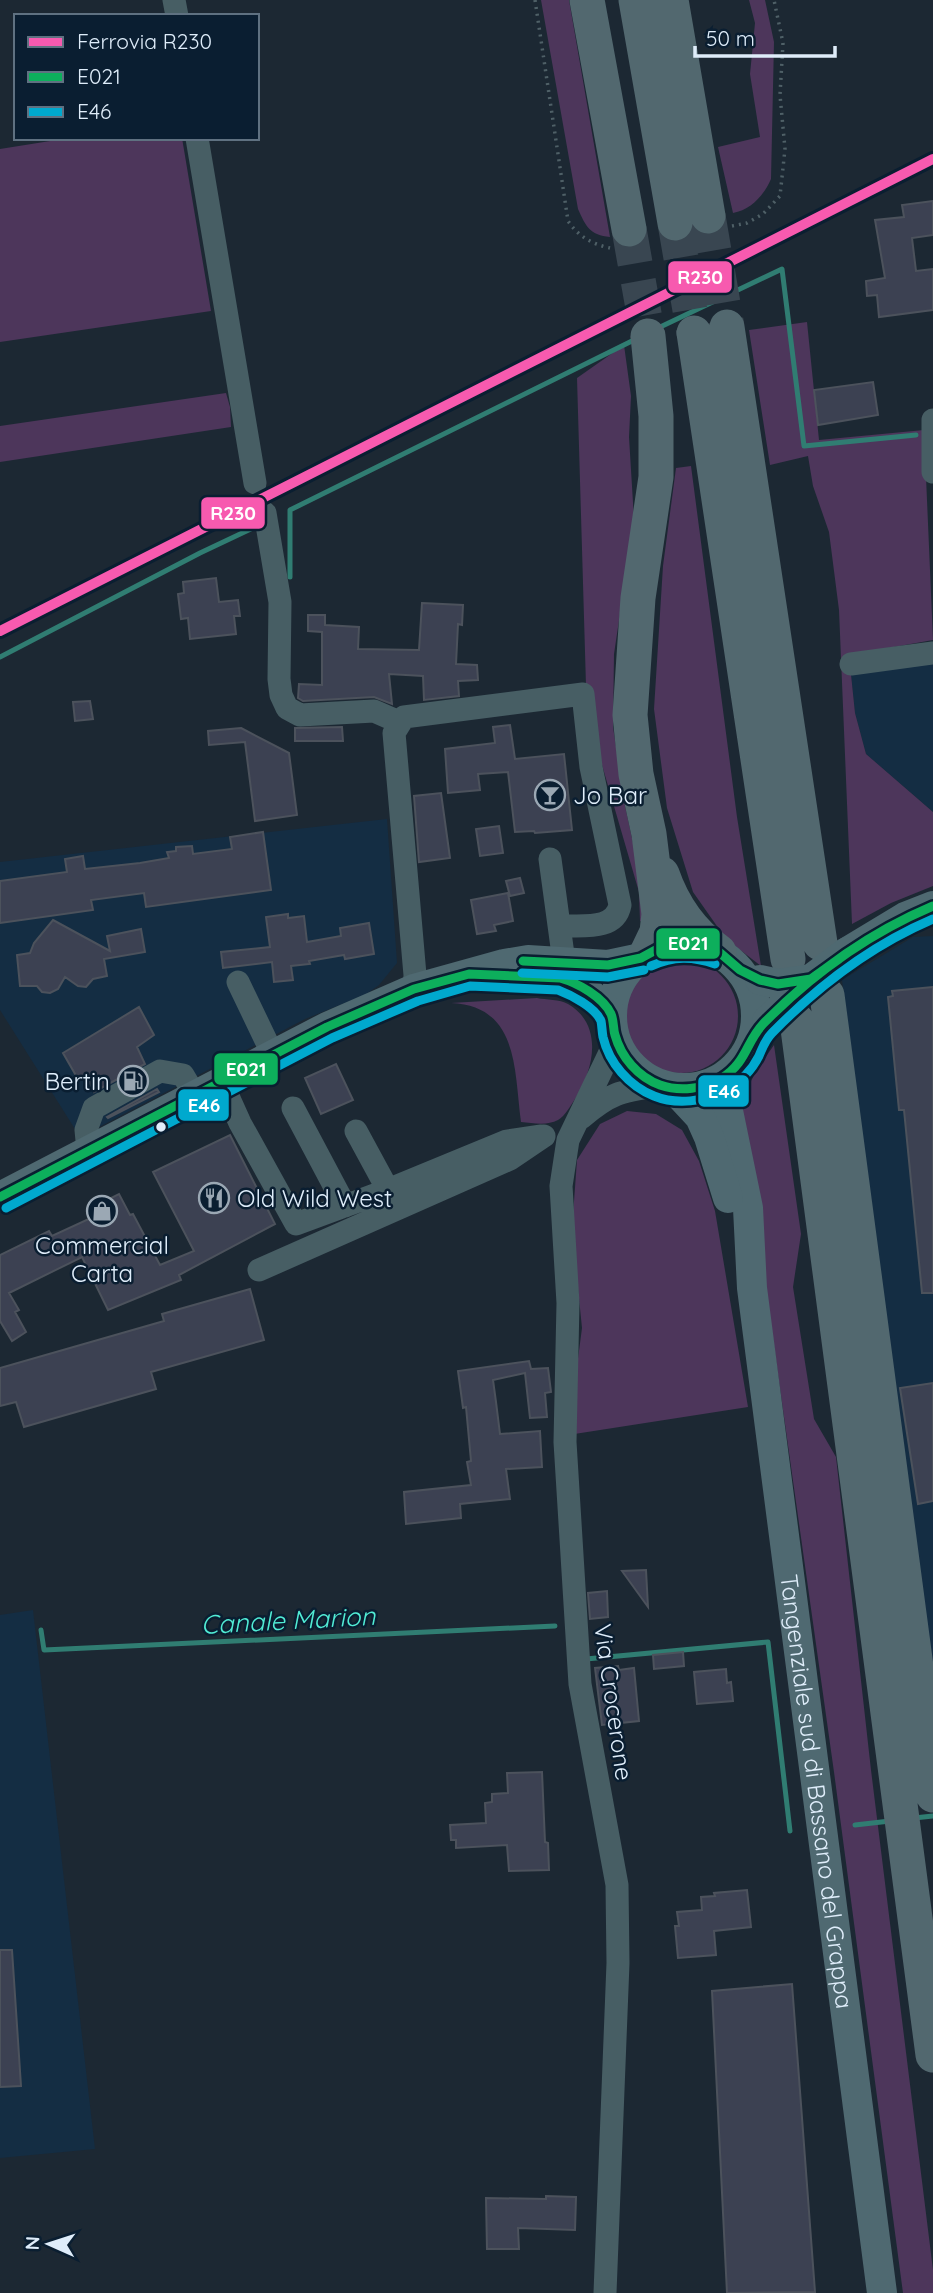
<svg xmlns="http://www.w3.org/2000/svg" width="933" height="2293" viewBox="0 0 933 2293" font-family="Quicksand,sans-serif">
<rect width="100%" height="100%" fill="#1c2833"/>
<!-- built -->
<path fill="#142d43" d="M933 662V812L866 754 855 713 851 675Z
M387 819 397 963 379 985 365 995 305 1019 80 1137 0 1010V862Z
M933 936V1671L842 980 913 937Z
M33 1610 95 2149 0 2158V1615Z"/>
<!-- green -->
<path fill="#4d365b" d="M541 0H569L610 237C590 235 586 227 578 209Z
M749 0H765L774 42 771 179C764 195 751 210 733 213L718 147 760 137 750 74 755 23Z
M69 138H182L211 311 0 342V149Z
M807 322 819 440 924 430 933 640 849 655 855 713 866 754 933 812V886L891 903 852 924 839 610 829 532 813 486 808 456 770 465 749 330Z
M624 345 631 396 629 437 634 519 614 654 613 727 625 806 640 875 645 923 640 921 639 892 602 765 586 686 577 378Z
M226 393 230 407 231 427 0 462V426Z
M691 466 737 817 761 966 726 939 693 892 667 808 654 709 663 566 676 468Z
M624 1016a57 57 0 1 1 114 0a57 57 0 1 1-114 0Z
M537 998C546 1000 560 999 568 1004 604 1025 594 1070 575 1099 571 1105 565 1116 558 1120 547 1126 533 1123 521 1122 514 1070 519 1006 451 1003Z
M774 1045 801 1234 793 1287 814 1419 836 1457 871 1770 933 2270V2293H903L834 1772 740 1104 756 1071Z
M627 1111 656 1114 682 1130 699 1161 715 1211 748 1407 568 1435 582 1328 572 1229 577 1160 600 1124Z"/>
<g fill="none" stroke-linecap="round" stroke-linejoin="round">
<!-- stream -->
<path stroke="#307d72" stroke-width="5" d="M656 329 782 269 804 446 916 435
M290 577V510L638 338
M0 657 200 553 259 525 260 529
M41 1630 44 1650 555 1626
M585 1656 586 1659 768 1642 790 1831
M914 1818 933 1816
M855 1825 890 1821"/>
</g>
<!-- building -->
<path fill="#3c4152" stroke="#4c525c" stroke-width="2" d="M933 201V235L912 238 916 271 933 269V310L879 317 877 295 867 296 866 281 885 278 875 220 904 217 902 205Z
M873 382 878 415 818 425 814 390Z
M216 578 219 602 238 600 240 616H234L236 634 190 639 188 618 181 619 178 594 184 593 183 582Z
M422 603 463 605 462 625 458 624 456 664 477 665 478 680 458 681 459 696 424 700 423 676 389 674 392 704 374 697 303 701 298 698 299 684 322 685V632L308 631V615H325V625L359 627 358 649 419 650Z
M90 701 93 719 75 721 73 702Z
M510 725 515 759 564 754 572 830 535 833 534 831 515 832 508 772 478 774 480 790 448 793 445 749 495 743 493 727Z
M342 727 343 741H295V728Z
M241 728 289 753 297 815 255 821 245 742 209 745 208 731Z
M441 793 450 858 419 862 414 796Z
M499 826 503 853 480 856 476 829Z
M263 832 271 890 146 907 144 893 91 900 93 910 0 923V881L67 872 65 859 83 856 85 869 140 863 169 858 167 852 176 851V847L192 846 193 854 232 849 230 837Z
M520 878 524 893 510 896 506 881Z
M508 893 513 921 494 925 496 931 477 934 471 900Z
M288 914V918L304 916 307 942 341 936 340 928 369 923 374 954 345 959 344 955 309 961 310 964 291 966 293 980 274 982 272 962 223 968 221 952 270 947 266 917Z
M53 920 110 951 107 936 141 929 145 952 104 959 107 976 93 979 86 987 78 986 65 977 58 989 50 993 42 992 37 986H20L17 955 30 953 34 943Z
M933 987V1293H922L904 1110H899L888 997 893 996 892 991Z
M139 1007 154 1035 137 1047 145 1064 94 1092 86 1074 78 1079 63 1053Z
M336 1064 353 1100 321 1114 305 1078Z
M157 1089 159 1092 108 1118 107 1117Z
M230 1135 275 1224 179 1275 181 1280 108 1310 82 1257 9 1293 19 1310 15 1312 26 1332 12 1341 0 1321V1255L49 1231 52 1236 91 1218 87 1210 119 1194 130 1215 133 1214 160 1265 194 1251 153 1172Z
M250 1289 264 1340 151 1372 156 1389 24 1427 16 1402 0 1406V1368L164 1321 162 1314Z
M529 1361 531 1369 548 1368 551 1392 545 1393 547 1417 530 1418 525 1373 493 1380 496 1402 500 1434 540 1431 542 1467 506 1469 510 1499 460 1504 461 1518 406 1524 404 1492 471 1485 467 1462 471 1461 466 1407 463 1408 458 1371Z
M933 1383V1501L918 1504 900 1388Z
M646 1570 648 1607 622 1571Z
M607 1591 608 1617 590 1619 588 1593Z
M683 1652 684 1666 654 1669 653 1655Z
M618 1666 619 1670 634 1668 639 1721 602 1725 595 1668Z
M726 1669 727 1683 731 1682 733 1701 697 1704 694 1672Z
M542 1772 545 1842 548 1843 549 1870 509 1871 507 1845 456 1848V1840H451L450 1825 486 1823 485 1803 492 1802V1794L508 1793 507 1773Z
M747 1890 751 1927 714 1931 716 1955 678 1958 675 1926H679L677 1912 702 1910 701 1897 715 1896 714 1893Z
M0 1950H12L21 2086 0 2087Z
M792 1984 815 2292 727 2293 712 1991Z
M546 2196 576 2197 575 2230 518 2228 519 2249H487L486 2198 546 2199Z"/>
<g fill="none" stroke-linecap="round" stroke-linejoin="round">
<!-- highway-tunnel -->
<path stroke="#394651" stroke-width="35" stroke-dasharray="35 18" stroke-linecap="butt" d="M708 216 727 327
M675 223 694 333
M629 229 648 336"/>
<!-- path -->
<path stroke="#4f6067" stroke-width="3.5" stroke-dasharray="2 5" stroke-linecap="butt" d="M535 0 568 221C579 237 592 244 610 248
M732 226 747 223 763 214 780 196 785 149 780 95 783 43 774 0"/>
<!-- minor -->
<path stroke="#475e64" stroke-width="23" d="M174 0 177 16
M197 138 255 483
M933 420V472
M265 513 280 602 279 679 281 695 287 708 300 715 374 711 399 722
M851 664 933 653
M550 859 564 962
M238 982 273 1055
M414 989 415 975 394 733 404 717 583 694 591 767 620 905C615 931 582 925 561 926
M222 1083 240 1123 296 1224 388 1190 356 1131
M293 1108 345 1206
M581 1118C611 1092 622 1091 660 1085
M88 1151 86 1130 94 1108 160 1071 183 1075 196 1097
M388 1190 507 1141 540 1136
M259 1270 510 1159 544 1136
M605 2293 618 1963 617 1885 580 1684 565 1442 568 1303 561 1186 568 1140 616 1040"/>
<!-- major -->
<g stroke="#4f6971" stroke-width="30">
<circle cx="684" cy="1016" r="72"/>
<path d="M847 952 905 917 933 906"/>
<path d="M539 976C580 979 584 988 612 1015"/>
<path id="s1" d="M738 1065 726 1101 748 1208 752 1288 882 2293"/>
<path d="M673 1088 700 1117 709 1137 728 1198"/>
<path d="M0 1197 327 1027 414 989 504 964 528 960 608 965 641 958"/>
</g>
<!-- highway -->
<path stroke="#52686f" stroke-width="35" d="M587 0 629 229
M636 0 675 223
M671 0 708 216
M727 327 820 943
M694 333 788 959
M662 874C673 906 692 933 719 952
M646 955 657 932 659 914 649 834 636 774 630 715 638 598 656 477V416L648 336
M827 995 933 1795
M797 1021 933 2055"/>
<!-- major-bridge -->
<path stroke="#4f6971" stroke-width="30" d="M760 980 778 984 811 979
M767 1021 811 979 847 952"/>
<!-- bus-1 casing -->
<g stroke="#0a1e31" stroke-width="14">
<path id="bus-1" d="M523 961 608 965 641 958 663 946 682 943 701 945 719 952 740 970 760 980 778 984 811 979 839 959
M0 1197 327 1027 414 989 469 974 560 978C578 983 603 997 611 1014 614 1021 613 1029 615 1035 621 1057 638 1077 660 1085 680 1092 704 1089 722 1078 747 1062 746 1042 763 1024 812 974 869 933 933 906"/>
</g>
<!-- bus-2 casing -->
<g stroke="#0a1e31" stroke-width="14">
<path id="bus-2" d="M651 966C674 956 692 956 715 964
M522 973 608 977 644 970
M6 1208 332 1038 418 1001 470 986 558 990C571 995 595 1007 601 1021 602 1026 602 1032 603 1037 609 1063 629 1086 654 1096 676 1105 705 1102 726 1090 740 1082 752 1070 759 1056 763 1047 765 1040 772 1033 818 986 872 945 933 919"/>
</g>
<!-- bus-1 -->
<use href="#bus-1" stroke="#0daf5c" stroke-width="9"/>
<!-- bus-2 -->
<use href="#bus-2" stroke="#00a9ce" stroke-width="9"/>
<!-- rail-1 casing -->
<g stroke="#0a1e31" stroke-width="16">
<path id="rail-1" d="M0 631 933 159"/>
</g>
<!-- rail-1 -->
<use href="#rail-1" stroke="#f75aaf" stroke-width="10"/>
</g>
<!-- icons -->
<defs>
<g id="bar-ring" transform="scale(1.575)"><circle r="9.5" fill="#0a1e31" stroke="#9ba8b4" stroke-width="1.5"/><path d="M-6-5H6L.8 .8V4.5H3.5V6h-7V4.5H-.8V.8Z" fill="#9ba8b4"/></g>
<g id="fuel-ring" transform="scale(1.575)"><circle r="9.5" fill="#0a1e31" stroke="#9ba8b4" stroke-width="1.5"/><path d="M-5.5-6h7V0h2V4h1.3V-2.5L3-4.5l.8-.8L6-3V5H2.5V1h-1V6h-7ZM-4.2-4.7v3.2H.2V-4.7Z" fill="#9ba8b4"/></g>
<g id="restaurant-ring" transform="scale(1.575)"><circle r="9.5" fill="#0a1e31" stroke="#9ba8b4" stroke-width="1.5"/><path d="M-5-6h1v4h1v-4h1v4h1v-4h1v5L-1.5 .5V6h-2V.5L-5-1ZM5-6V6H3V1.5H1.5Q1.5-4 5-6Z" fill="#9ba8b4"/></g>
<g id="shop-ring" transform="scale(1.575)"><circle r="9.5" fill="#0a1e31" stroke="#9ba8b4" stroke-width="1.5"/><path d="M-5-2.5h2.3a2.7 3.5 0 0 1 5.4 0H5L5.5 6h-11ZM-1.5-2.5h3a1.5 2.3 0 0 0-3 0Z" fill="#9ba8b4"/></g>
</defs>
<g fill-rule="evenodd">
<use href="#bar-ring" x="550" y="795"/>
<use href="#fuel-ring" x="133" y="1081"/>
<use href="#restaurant-ring" x="214" y="1198"/>
<use href="#shop-ring" x="102" y="1211"/>
</g>
<!-- markers -->
<circle fill="#dfedfa" stroke="#0a1e31" stroke-width="2.5" cx="161" cy="1127" r="6"/>
<g text-anchor="middle" dominant-baseline="central" stroke-width="5" stroke-linejoin="round" paint-order="stroke">
<!-- poi labels -->
<g font-size="24" fill="#dfedfa" stroke="#0a1e31" text-anchor="start">
<text x="573" y="795">Jo Bar</text>
<text x="110" y="1081" text-anchor="end">Bertin</text>
<text x="237" y="1198">Old Wild West</text>
<text x="102" y="1245" text-anchor="middle">Commercial<tspan x="102" dy="28">Carta</tspan></text>
</g>
<!-- street labels -->
<g font-size="24" fill="#dfedfa" stroke="#0a1e31">
<text transform="translate(614 1702) rotate(82)">Via Crocerone</text>
<text stroke="none"><textPath href="#s1" startOffset="735">Tangenziale sud di Bassano del Grappa</textPath></text>
</g>
<!-- water labels -->
<g font-size="26" font-style="italic" fill="#51ecd5" stroke="#0a1e31">
<text transform="translate(288 1620) rotate(-3)">Canale Marion</text>
</g>
</g>
<g stroke="#0a1e31" stroke-width="2.5">
<rect x="667" y="260" width="66" height="34" rx="7" fill="#f75aaf"/>
<rect x="200" y="496" width="66" height="34" rx="7" fill="#f75aaf"/>
<rect x="655" y="927" width="66" height="33" rx="7" fill="#0daf5c"/>
<rect x="213" y="1052" width="66" height="34" rx="7" fill="#0daf5c"/>
<rect x="697" y="1074" width="53" height="34" rx="7" fill="#00a9ce"/>
<rect x="177" y="1088" width="53" height="34" rx="7" fill="#00a9ce"/>
</g>
<g font-size="19" text-anchor="middle" font-weight="bold" fill="#fff">
<text x="700" y="284">R230</text>
<text x="233" y="520">R230</text>
<text x="688" y="950">E021</text>
<text x="246" y="1076">E021</text>
<text x="724" y="1098">E46</text>
<text x="204" y="1112">E46</text>
</g>
<!-- legend -->
<rect x="14" y="14" width="245" height="126" fill="#0a1e31" stroke="#5f7181" stroke-width="2"/>
<rect x="28" y="37" width="35" height="10" fill="#f75aaf" stroke="#5f7181" stroke-width="2"/>
<text x="77" y="49" font-size="21" fill="#dfedfa">Ferrovia R230</text>
<rect x="28" y="72" width="35" height="10" fill="#0daf5c" stroke="#5f7181" stroke-width="2"/>
<text x="77" y="84" font-size="21" fill="#dfedfa">E021</text>
<rect x="28" y="107" width="35" height="10" fill="#00a9ce" stroke="#5f7181" stroke-width="2"/>
<text x="77" y="119" font-size="21" fill="#dfedfa">E46</text>
<!-- north arrow -->
<g transform="translate(49 2244) rotate(273)" stroke="#0a1e31" stroke-width="5" paint-order="stroke">
<path d="M0-5L12 26L0 18L-12 26Z" fill="#dfedfa"/>
<text y="-10" font-size="19" font-weight="bold" text-anchor="middle" fill="#dfedfa">N</text>
</g>
<!-- scale -->
<path d="M695 46v10h140v-10" fill="none" stroke="#dfedfa" stroke-width="3.5"/>
<text x="706" y="46" font-size="21" fill="#dfedfa" stroke="#0a1e31" stroke-width="5" paint-order="stroke">50 m</text>
</svg>
